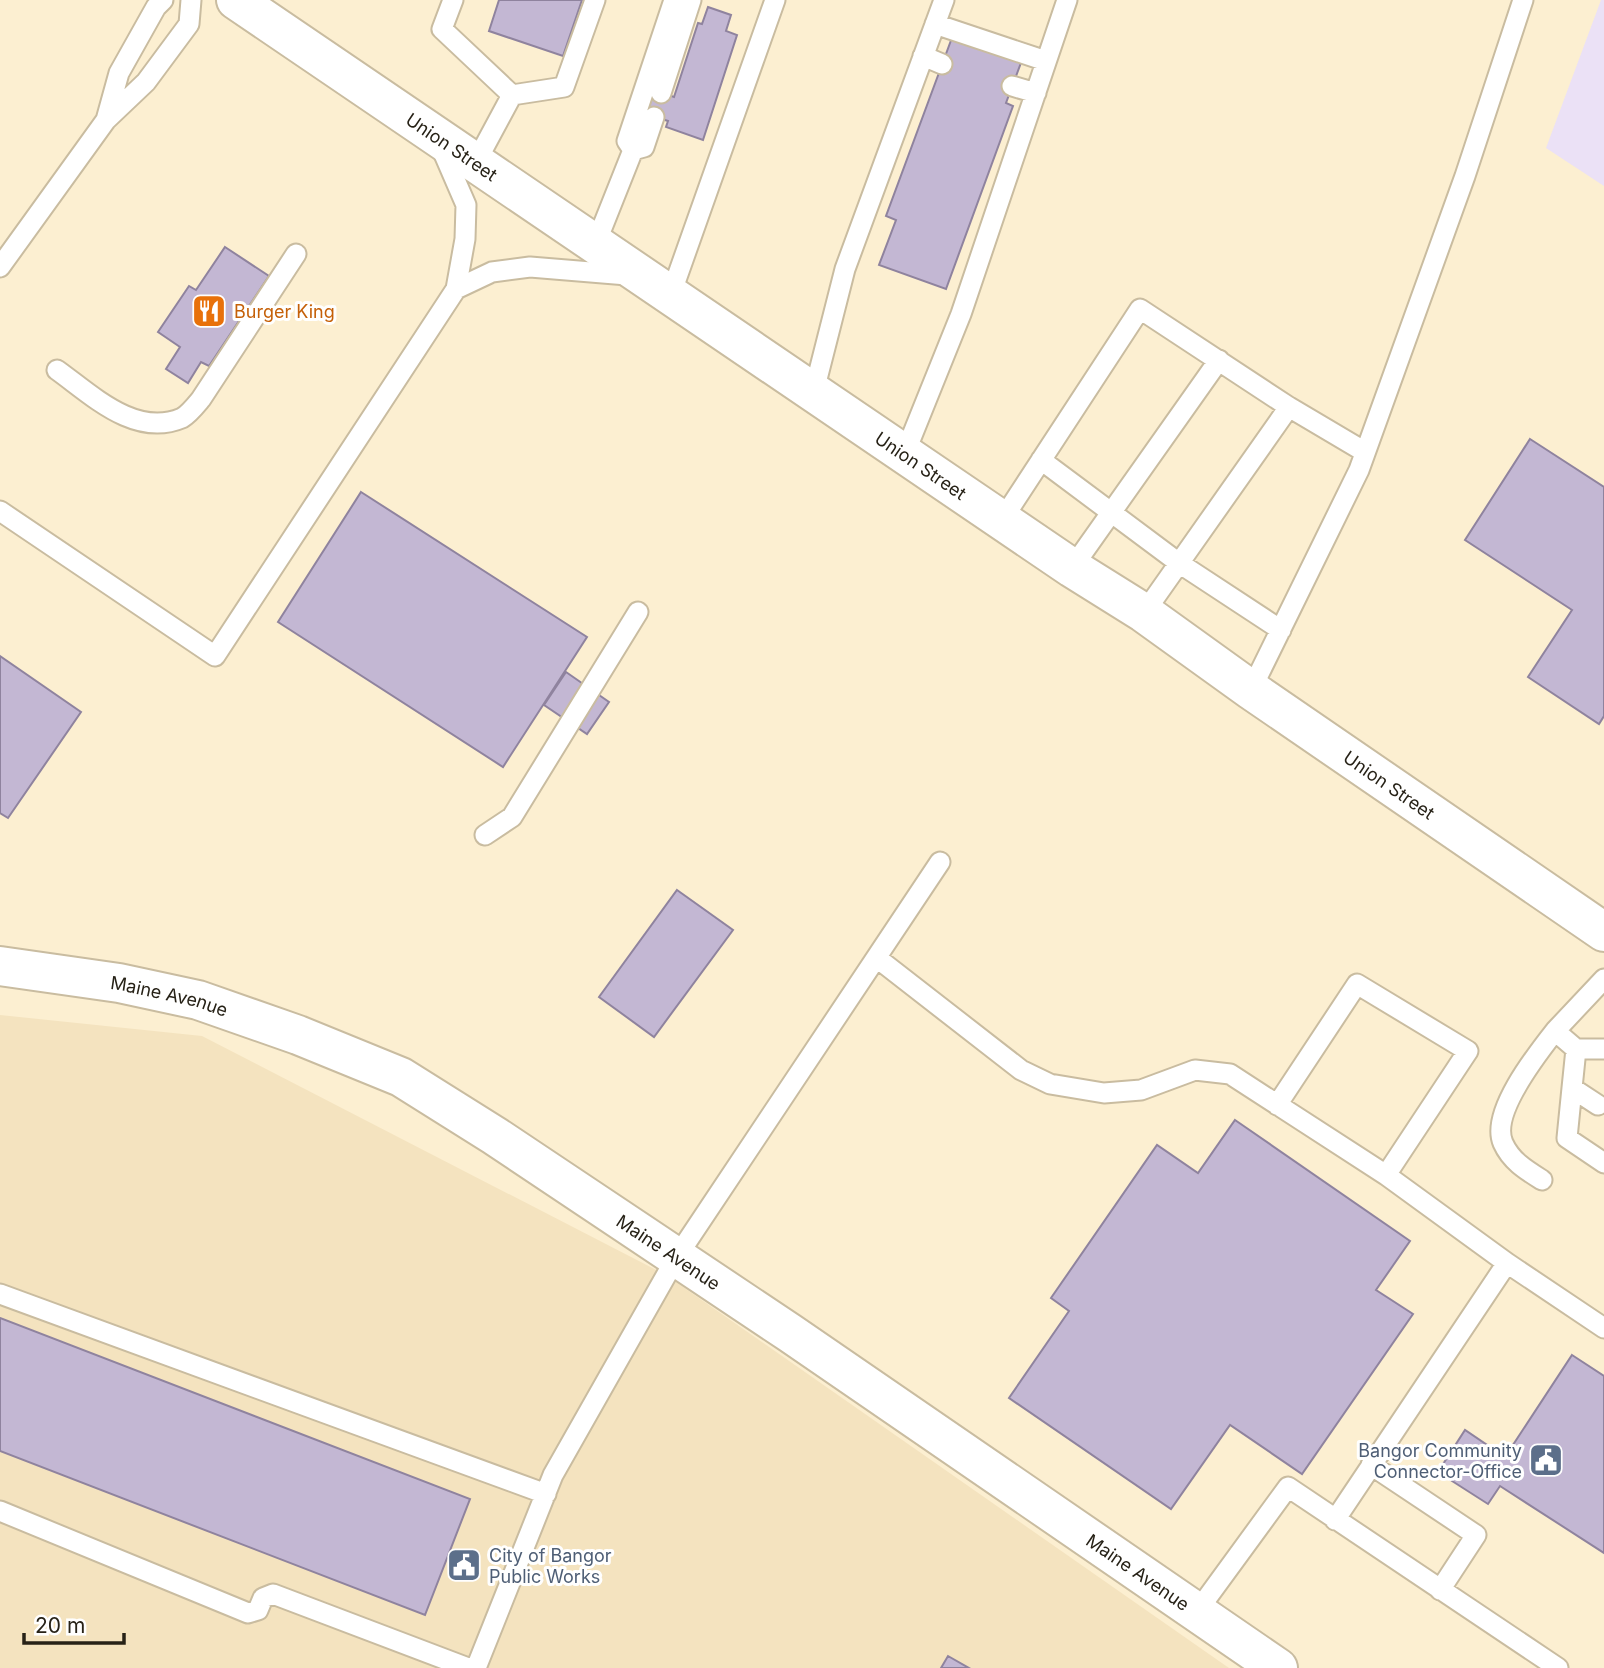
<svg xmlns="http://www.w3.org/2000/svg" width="1604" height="1668" viewBox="0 0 1604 1668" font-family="Inter,sans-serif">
<rect width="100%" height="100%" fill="#fcefd1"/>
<!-- built -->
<path fill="#f4e3bf" d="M0 1015 202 1036 666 1275 1229 1668H0Z"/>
<!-- medical -->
<path fill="#ebe1f6" d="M1601 0H1604V186L1546 148Z"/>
<!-- building -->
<path fill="#c3b7d3" stroke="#8f839e" stroke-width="2" d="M499 0H582L563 56 489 31Z
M708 7 731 15 726 31 737 35 703 140 666 127 668 121 646 114 654 90 674 97 698 23 702 24Z
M953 35 1022 60 1006 103 1013 106 946 289 879 265 896 220 886 216Z
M225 247 269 276 209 366 201 362 188 383 166 369 180 347 158 332 189 286 196 290Z
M1530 439 1604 487V716L1599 724 1528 677 1572 610 1465 540Z
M361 492 587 637 503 767 278 622Z
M0 656 81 712 8 818 0 813Z
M566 672 609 702 587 734 544 705Z
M677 890 733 930 654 1037 599 997Z
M1235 1120 1410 1241 1376 1290 1413 1314 1302 1474 1230 1425 1171 1509 1009 1398 1069 1311 1051 1298 1157 1145 1198 1173Z
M0 1318 470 1499 425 1615 0 1451Z
M1572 1355 1604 1376V1553L1500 1486 1488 1504 1438 1472 1465 1430 1505 1457Z
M948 1656 969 1668H941Z"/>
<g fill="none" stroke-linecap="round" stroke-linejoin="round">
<!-- service casing -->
<g stroke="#c9bca0" stroke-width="23">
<path id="service" d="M163 0 156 7 119 73 106 120 146 82 189 24 191 0
M453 0 442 29 512 95
M935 24 1046 61
M923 56 942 64
M1012 86 1036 93
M661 93 691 0
M512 95 564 87 595 0
M440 145 466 205 465 239 456 289 492 272 530 267 627 275
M633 150 644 147 654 117
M476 162 512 95
M596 243 633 150 627 141 674 0
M0 267 106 120
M671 294 775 0
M57 370C92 395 135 438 182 418 189 414 196 405 201 399L296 254
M814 391 845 269 944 0
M905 453 961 314 1067 0
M1041 460 1179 563 1281 630
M0 511 215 656 456 289
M1002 520 1140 309 1289 407 1365 452
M1072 568 1219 360
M1144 613 1289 407
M1251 690 1359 470 1465 176 1523 0
M485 835 512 817 638 612
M877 958 1021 1070 1050 1084 1104 1093 1141 1090 1195 1070 1230 1074 1386 1175 1507 1263
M1604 979 1555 1031 1576 1049H1604
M1576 1049 1572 1088 1598 1105
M1572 1088 1567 1138 1604 1163
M1277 1105 1357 984 1468 1051 1386 1175
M1542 1180C1526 1170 1511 1161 1503 1143 1490 1113 1537 1054 1555 1031
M0 1294 546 1494
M1371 1465 1476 1535 1440 1590
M0 1511 248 1613 258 1610 263 1598 273 1594 468 1668
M1335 1520 1507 1263 1604 1328
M1196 1613 1288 1487 1558 1668
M476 1668 553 1475 676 1258 940 862"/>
</g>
<!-- tertiary casing -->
<g stroke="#c9bca0" stroke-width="42">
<g id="tertiary">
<path id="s1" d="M0 966 119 983 198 1000 298 1035 401 1077 495 1136 790 1333 1278 1668"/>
</g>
</g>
<!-- secondary casing -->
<g stroke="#c9bca0" stroke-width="42">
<g id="secondary">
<path id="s2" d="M236 0 1072 568 1144 613 1251 690 1604 932"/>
</g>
</g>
<!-- service -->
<use href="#service" stroke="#fff" stroke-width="19"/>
<!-- tertiary -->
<use href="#tertiary" stroke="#fff" stroke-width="38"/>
<!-- secondary -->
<use href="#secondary" stroke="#fff" stroke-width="38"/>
</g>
<!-- icons -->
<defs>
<g id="restaurant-square" transform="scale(1.75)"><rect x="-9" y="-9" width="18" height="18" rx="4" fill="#e8710a" stroke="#fff"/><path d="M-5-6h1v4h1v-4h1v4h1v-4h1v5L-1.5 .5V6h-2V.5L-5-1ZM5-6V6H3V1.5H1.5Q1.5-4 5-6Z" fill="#fff"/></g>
<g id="civic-square" transform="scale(1.75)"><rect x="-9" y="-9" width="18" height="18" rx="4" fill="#5c6f8a" stroke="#fff"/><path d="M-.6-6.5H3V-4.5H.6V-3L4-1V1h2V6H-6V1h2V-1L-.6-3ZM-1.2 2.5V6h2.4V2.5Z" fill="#fff"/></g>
</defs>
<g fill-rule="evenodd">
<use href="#restaurant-square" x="209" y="311"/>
<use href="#civic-square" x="1546" y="1460"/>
<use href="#civic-square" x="464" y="1565"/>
</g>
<g text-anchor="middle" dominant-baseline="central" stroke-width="6" stroke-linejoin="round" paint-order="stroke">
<!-- street labels -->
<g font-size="18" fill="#272217" stroke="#fff">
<text stroke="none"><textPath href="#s2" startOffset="261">Union Street</textPath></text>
<text stroke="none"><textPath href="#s2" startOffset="828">Union Street</textPath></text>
<text stroke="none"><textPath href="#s2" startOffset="1395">Union Street</textPath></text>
<text stroke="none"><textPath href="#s1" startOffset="172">Maine Avenue</textPath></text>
<text stroke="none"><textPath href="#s1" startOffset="738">Maine Avenue</textPath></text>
<text stroke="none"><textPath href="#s1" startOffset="1306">Maine Avenue</textPath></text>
</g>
<!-- food labels -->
<g font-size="18" fill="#c56008" stroke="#fff" text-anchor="start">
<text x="234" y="311">Burger King</text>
</g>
<!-- service labels -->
<g font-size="18" fill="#4e5e75" stroke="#fff" text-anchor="end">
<text x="1522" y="1450">Bangor Community<tspan x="1522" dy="21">Connector-Office</tspan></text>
<text x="489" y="1555" text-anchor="start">City of Bangor<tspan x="489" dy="21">Public Works</tspan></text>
</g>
</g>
<!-- scale -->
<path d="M24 1633v10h100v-10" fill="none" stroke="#272217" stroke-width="3.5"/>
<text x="35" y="1633" font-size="21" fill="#272217" stroke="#ffffff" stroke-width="5" paint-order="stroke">20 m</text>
</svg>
